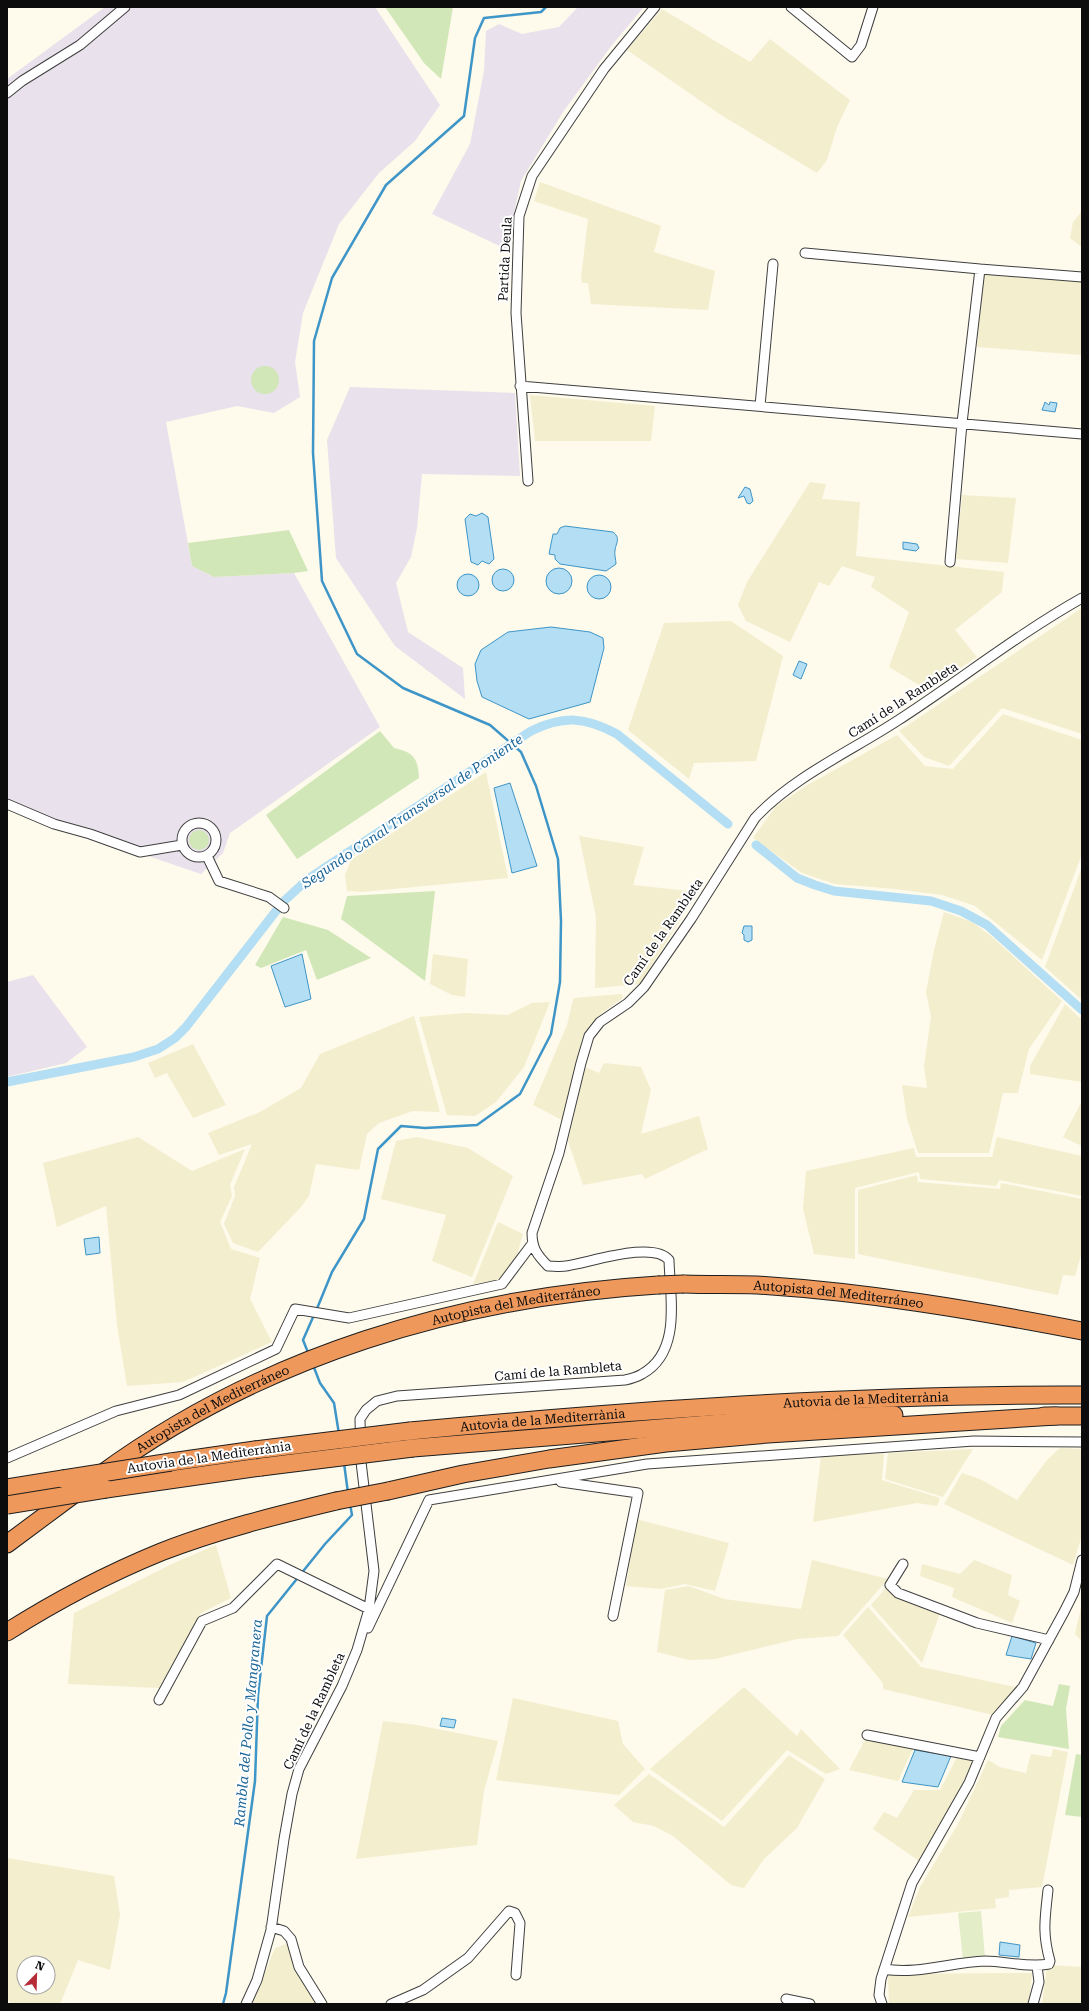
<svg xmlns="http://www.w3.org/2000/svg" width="1089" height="2011" viewBox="0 0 1089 2011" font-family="'Roboto Serif',serif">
<rect width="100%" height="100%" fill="#fefaec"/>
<!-- industrial -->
<path fill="#e9e1eb" d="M105 7H375L440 105 415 141 379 173 339 224 303 313 295 362 300 397 274 413 237 406 166 422 192 566 214 577 294 573 380 727 230 833 223 853 201 874 7 808V79Z
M578 7H644L612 45 563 112 521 181 506 249 432 214 470 144 484 71 486 31 499 24 522 34 559 27Z
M350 387 515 393 520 476 422 474 417 528 411 557 396 583 408 632 463 668 465 699 395 646 336 558 327 440Z
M33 975 87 1047 66 1063 7 1077V982Z"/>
<!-- farmland -->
<path fill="#f3eece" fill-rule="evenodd" d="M662 9 750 62 770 39 850 100 837 127 827 160 817 173 721 115 627 50Z
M540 182 661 226 654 252 715 271 708 310 591 304 588 283H582L581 278 588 219 534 201Z
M1082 211V247L1070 238 1073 222Z
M983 273 1082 282V355L977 347Z
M530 395 655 406 651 441H535Z
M810 482 826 484 822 499 860 502 856 556 1004 572 1002 592 955 630 977 657 927 690 889 667 909 612 871 587 875 577 842 566 829 586 819 582 790 642 746 621 738 605 747 582Z
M962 495 1016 498 1008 563 956 559Z
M1082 608V734L1002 708 949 766 924 757 899 731Z
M731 621 783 656 756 761 694 763 689 779 628 730 664 623Z
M1003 714 1082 740V854L1042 960 975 906 942 895 895 889 835 884 802 873 753 838 776 806 806 786 897 735 925 766 953 769Z
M486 772 508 878 362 892 347 891 345 875 351 860Z
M579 836 644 847 633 885 698 892 640 984 595 988 596 917Z
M1082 867V1000L1045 967Z
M944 912 972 922 991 936 1062 1001 1029 1049 1018 1093H1003L989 1153H918L907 1119 902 1085 927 1088 924 1066 931 1017 926 992 934 950Z
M433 954 468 959 465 997 452 995 430 984Z
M622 994 623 998 603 1012 592 1023 582 1039 562 1120 533 1105 567 1025 573 1000 574 998Z
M550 1002 524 1067 496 1102 475 1116 447 1115 419 1017 465 1013 508 1015 532 1003Z
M1065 1004 1082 1020V1082L1030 1074V1066Z
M414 1016 440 1112 413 1111 379 1123 367 1134 359 1170 316 1164 309 1196 301 1207 258 1252 233 1243 224 1224 235 1196 234 1187 252 1144 219 1155 208 1133 260 1112 301 1088 320 1054Z
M193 1044 226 1105 193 1118 167 1073 155 1078 148 1063Z
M604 1063 641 1067 651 1090 641 1134 699 1116 708 1149 645 1179 642 1174 583 1185 568 1141 585 1067 599 1073Z
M1082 1101V1146L1063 1137Z
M138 1137 192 1171 245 1149 230 1185 232 1196 220 1222 231 1249 260 1258 250 1299 272 1342 183 1382 127 1386 117 1325 106 1206 57 1227 43 1163Z
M417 1137 468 1148 513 1176 472 1277 432 1261 446 1215 381 1199 396 1141Z
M997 1137 1082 1156V1196L999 1180 996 1186 920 1179 919 1172 855 1188V1259L814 1254 803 1209 806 1171 914 1148 916 1157H992Z
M917 1175 918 1182 1000 1189 1001 1183 1082 1199V1252L1075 1276 1063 1275 1058 1295 858 1254V1190Z
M498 1222 523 1234 515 1262 502 1279 473 1284Z
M1060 1448 1082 1449V1535L1073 1565 944 1504 962 1473 980 1479 1017 1500 1047 1460Z
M973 1449 943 1497 885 1479 888 1453Z
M884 1453 882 1480 940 1498 937 1506 917 1503 813 1522 821 1456Z
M636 1519 729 1543 715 1591 685 1584 661 1589 626 1586Z
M216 1545 231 1598 201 1613 159 1688 68 1684 74 1613 174 1563Z
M812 1560 888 1579 838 1636 797 1639 715 1659 689 1660 657 1652 665 1590 689 1586 724 1599 801 1609Z
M974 1560 1012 1575 1008 1595 1020 1601 1012 1623 952 1597 954 1588 920 1576 922 1564 960 1574Z
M886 1588 940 1613 922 1663 871 1605Z
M1082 1603V1641L1075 1634Z
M868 1607 921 1667 1015 1687 993 1715 883 1689V1683L843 1635Z
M744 1687 797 1736 801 1729 840 1769 826 1774 787 1750 722 1821 650 1769Z
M513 1698 618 1721 623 1744 645 1769 619 1795 496 1780Z
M383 1721 417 1725 498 1741 484 1791 477 1845 356 1859Z
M866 1738 914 1746 898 1781 849 1770Z
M1053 1749 1068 1752 1042 1887 1009 1890V1897L995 1899 996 1908 908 1917 920 1887 958 1824 988 1760 1000 1767 1026 1773 1031 1754 1051 1757Z
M789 1755 825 1779 797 1828 764 1859 744 1888 731 1885 673 1836 654 1826 633 1822 614 1805 649 1774 724 1827Z
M957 1757 976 1760 961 1791 919 1861 873 1829 884 1812 897 1818 914 1790H940Z
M7 1858 114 1876 120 1915 110 1970 78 1960 60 2004H9L10 2001 7 2000ZM24 1963H48V1987H24Z
M289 1943 295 1969 316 2004H252L275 1948Z
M1047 1965 1082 1967V2004H1042Z
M1032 1973 1029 2004H889L888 1974Z"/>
<!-- green -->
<path fill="#d2e7b8" d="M385 7H453L441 79 424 63Z
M251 380a14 14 0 1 1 28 0a14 14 0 1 1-28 0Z
M289 530 308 571 294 573 214 577 192 566 188 543Z
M380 731 394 748C414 752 418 759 419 778L297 859 266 815Z
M189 840a10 10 0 1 1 20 0a10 10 0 1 1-20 0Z
M435 891 425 981 341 919 347 896Z
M283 917 328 930 371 958 317 980 306 950 261 968 255 965Z
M1059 1684 1070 1686 1066 1709 1069 1749 998 1737 1001 1726 1025 1700 1053 1706Z
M1076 1754 1082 1755V1817L1065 1815Z"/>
<!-- pitch -->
<path fill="#e3eec9" d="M981 1911 985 1958 963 1960 958 1913Z"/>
<!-- water -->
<path fill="#b3def3" stroke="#3e95c7" d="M1045 402 1049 405 1050 402 1057 403 1055 412 1042 410Z
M745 487 750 489 753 501 750 504 747 503 744 496 738 498Z
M482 513 488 517 494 559 489 564 482 561 478 565 471 562 465 519 470 514 476 516Z
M565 526 613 532C621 538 616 543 615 550 614 555 616 559 616 564L606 571 560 564 555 559V555L549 554 553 534H557L560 528Z
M903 542 917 544 919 548 916 551 903 549Z
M546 581a13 13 0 1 1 26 0a13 13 0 1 1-26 0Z
M492 580a11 11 0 1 1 22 0a11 11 0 1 1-22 0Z
M457 585a11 11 0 1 1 22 0a11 11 0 1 1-22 0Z
M587 587a12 12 0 1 1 24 0a12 12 0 1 1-24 0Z
M551 627 590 632 603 638 604 648 590 702 529 719 482 697 477 681 475 664 481 650 508 632Z
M799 661 807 664 801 679 793 675Z
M510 783 537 866 512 873 494 788Z
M744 926H752V940L748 942 744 940V935L742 933Z
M302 954 311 999 285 1007 271 966Z
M99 1237 100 1253 86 1255 84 1239Z
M1012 1636 1036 1643 1031 1659 1006 1655Z
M442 1718 456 1720 454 1728 440 1726Z
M915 1750 951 1756 938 1787 902 1782Z
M1000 1942 1020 1945 1019 1957 999 1955Z"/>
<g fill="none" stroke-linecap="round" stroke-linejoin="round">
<!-- stream -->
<path stroke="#3e95c7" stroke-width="2.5" d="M316 1311 332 1272 364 1219 378 1149 401 1126 425 1128 477 1125 520 1094 551 1034 560 982 561 921 558 859 536 786 521 752 490 725 403 688 357 654 322 581 313 453 314 341 332 278 386 185 464 116 475 38 484 18 541 12 546 7
M309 1355 303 1340 314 1315
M313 1365 320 1383 334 1403 339 1434
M344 1463 348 1493
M223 2004 226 1993 255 1781 258 1695 267 1616 325 1544 352 1515 350 1504"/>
<!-- canal -->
<path stroke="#b3def3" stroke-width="9" d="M756 845 797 878 815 885 834 891 931 901 961 911 987 925 1082 1010
M7 1082 134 1057 158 1049 175 1038 186 1027 283 902 308 879 531 731C564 715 585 717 617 734L728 824"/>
<!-- minor casing -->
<g stroke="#3f3f3f" stroke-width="11">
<path id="minor" d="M791 7 852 57 861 45 873 7
M7 93 22 81 80 45 125 7
M805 253 980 269 962 423 950 562
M980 269 1082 277
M520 386 1082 434
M760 406 773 264
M528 481 516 313 519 216 532 176 604 69 655 7
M7 804 54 824 90 834 140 852 182 845
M182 840a17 17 0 1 1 34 0a17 17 0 1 1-34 0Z
M207 856 219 881 269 897 284 908
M7 1458 116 1411 179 1395 276 1349 295 1309 349 1318 502 1284 532 1244
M561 1482 638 1493 613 1616
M903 1564 890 1585 898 1593 977 1623 1049 1640
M368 1628 429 1500 647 1464 974 1441 1082 1442
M159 1700 202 1621 233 1608 277 1564 369 1609
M867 1735 980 1757
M271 1927 284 1931 291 1939 299 1967 322 2004
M884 1969C917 1975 952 1962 985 1961 1006 1961 1027 1968 1049 1964L1050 1961C1042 1933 1045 1918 1048 1890
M786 1999 810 2004
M246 2004 257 1980 271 1930 284 1839 292 1794 299 1769 342 1686 357 1650 369 1609 374 1571 361 1462 360 1419 366 1410 377 1401 397 1396 625 1380C630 1379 637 1377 642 1374 682 1352 670 1297 669 1260 653 1240 589 1263 566 1266 560 1267 554 1266 548 1266 537 1255 532 1248 532 1233L559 1153 581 1063 589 1036 600 1022 628 1003 644 987 691 919 755 818C793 777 851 751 897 721 959 681 1018 634 1082 598
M391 2004 423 1990 468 1958 509 1911 515 1913 520 1923 516 1975
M882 2004 879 1995 881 1979 912 1883 969 1783 996 1718 1023 1687 1064 1612 1074 1592 1082 1560
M1033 2004 1039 1982 1037 1966"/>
</g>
<!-- motorway casing -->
<g stroke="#1d1d1d" stroke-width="19">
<g id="motorway">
<path id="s1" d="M684 1284C708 1285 733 1284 757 1285 867 1292 974 1310 1082 1331"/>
<path d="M1044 1416H1082"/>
<path id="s2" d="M410 1431C634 1410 857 1394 1082 1395"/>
<path d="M413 1448 783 1418 894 1415"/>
<path d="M171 1462 255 1450"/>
<path id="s3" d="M100 1475C262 1356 459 1297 658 1285"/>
<path d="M7 1488 63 1479"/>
<path d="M106 1489 261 1467"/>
<path d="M388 1491 463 1474 549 1459 666 1443 768 1434 1056 1416"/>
<path d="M7 1544 77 1492"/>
<path d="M7 1632C56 1601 107 1574 161 1552 217 1530 278 1515 336 1501"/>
</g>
</g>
<!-- minor -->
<use href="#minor" stroke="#fff" stroke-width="9"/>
<!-- motorway -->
<use href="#motorway" stroke="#ee985b" stroke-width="17"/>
<!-- motorway-bridge casing -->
<g stroke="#1d1d1d" stroke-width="19" stroke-linecap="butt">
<path id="motorway-bridge" d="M658 1285 684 1284
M255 1450 410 1431
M261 1467 413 1448
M63 1479 171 1462
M336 1501 388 1491
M7 1505 106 1489"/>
</g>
<!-- motorway-bridge -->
<use href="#motorway-bridge" stroke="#ee985b" stroke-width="17"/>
</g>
<g text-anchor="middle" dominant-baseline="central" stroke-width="4" stroke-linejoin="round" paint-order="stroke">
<!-- street labels -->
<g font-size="13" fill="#0c0c0c" stroke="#fff">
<text transform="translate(505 259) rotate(-87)">Partida Deula</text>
<text transform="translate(903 700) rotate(-33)">Camí de la Rambleta</text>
<text transform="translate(663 932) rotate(-55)">Camí de la Rambleta</text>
<text stroke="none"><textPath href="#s1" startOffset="155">Autopista del Mediterráneo</textPath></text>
<text stroke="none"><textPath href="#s3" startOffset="454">Autopista del Mediterráneo</textPath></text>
<text transform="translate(558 1371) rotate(-5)">Camí de la Rambleta</text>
<text stroke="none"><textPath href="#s2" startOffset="457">Autovia de la Mediterrània</textPath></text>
<text stroke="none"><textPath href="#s3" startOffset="131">Autopista del Mediterráneo</textPath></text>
<text stroke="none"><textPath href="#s2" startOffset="133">Autovia de la Mediterrània</textPath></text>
<text transform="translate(209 1457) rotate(-8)">Autovia de la Mediterrània</text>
<text transform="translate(314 1711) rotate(-65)">Camí de la Rambleta</text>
</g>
<!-- water labels -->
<g font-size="14" font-style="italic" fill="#1c6698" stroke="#fff">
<text transform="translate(412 811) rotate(-34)">Segundo Canal Transversal de Poniente</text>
<text transform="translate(248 1723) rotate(-85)">Rambla del Pollo y Mangranera</text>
</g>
</g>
<!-- border -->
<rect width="1089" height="2011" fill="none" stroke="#0c0c0c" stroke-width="16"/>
<!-- north arrow -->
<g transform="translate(36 1975) rotate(23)"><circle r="19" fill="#ffffff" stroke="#9e9e9e"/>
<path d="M0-3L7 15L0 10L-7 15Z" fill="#b52b37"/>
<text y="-6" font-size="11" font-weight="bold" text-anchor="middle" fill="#0c0c0c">N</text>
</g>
</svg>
